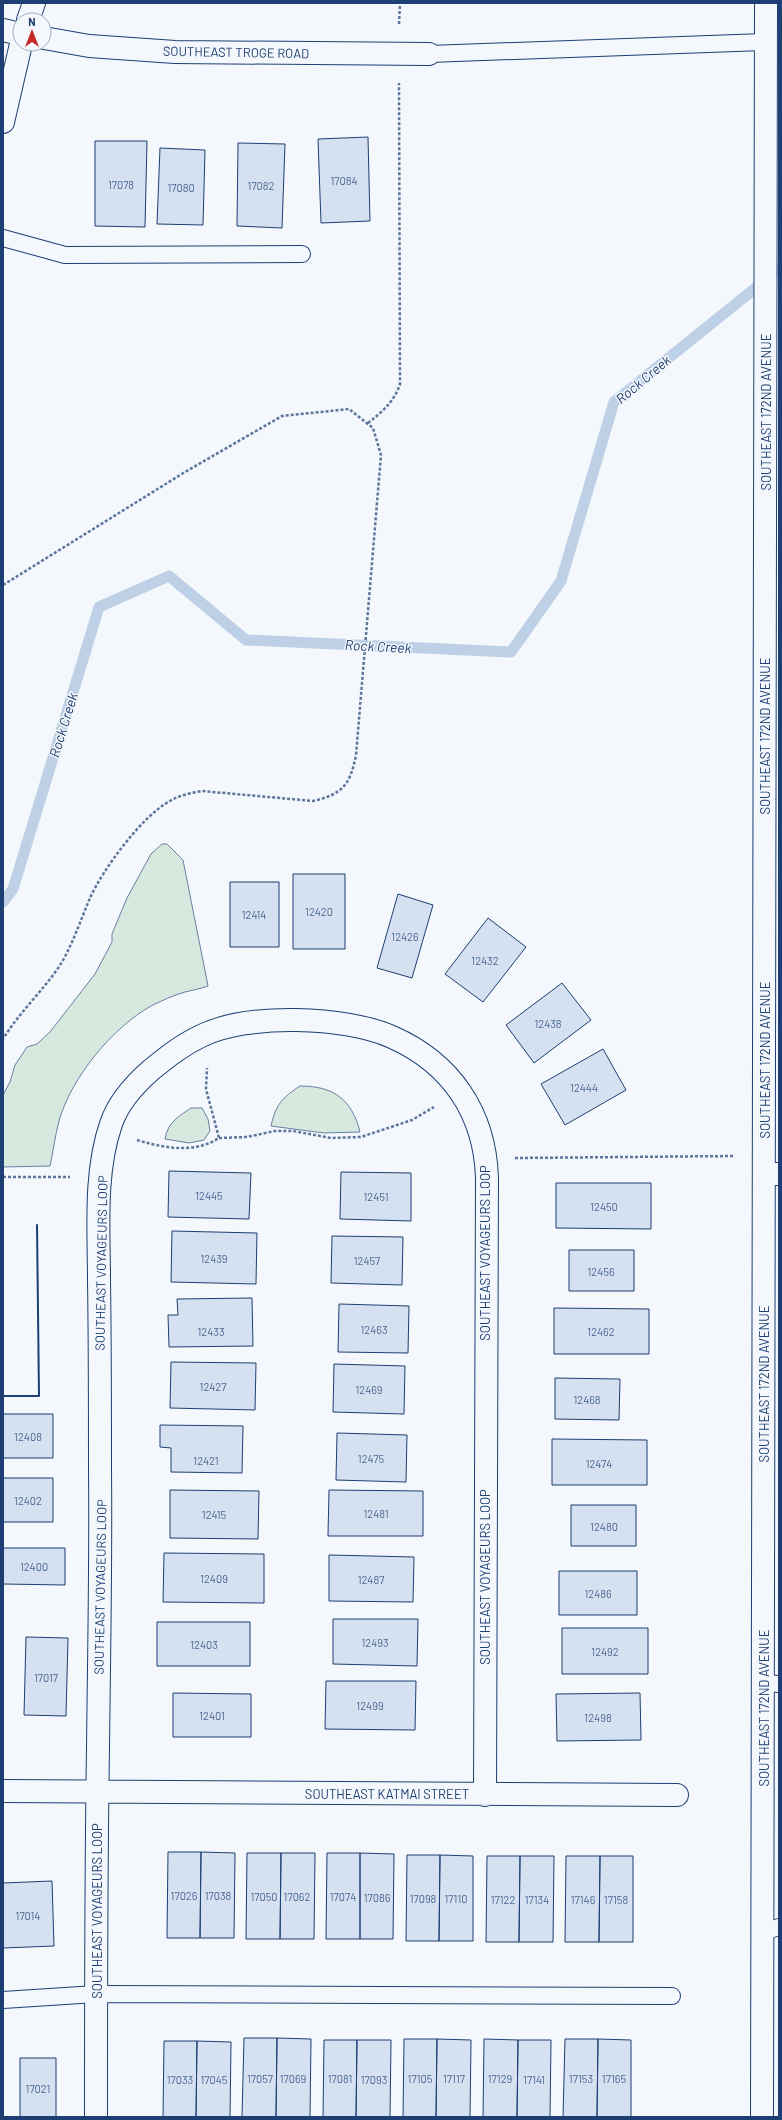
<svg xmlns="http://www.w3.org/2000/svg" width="782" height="2120" viewBox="0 0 782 2120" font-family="Barlow,sans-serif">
<rect width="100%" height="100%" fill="#f4f7fb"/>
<!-- green -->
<path fill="#d7e8df" stroke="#687fa3" d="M162 844H167L183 860 208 986C200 989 193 990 185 992 174 995 161 1001 151 1006 112 1028 71 1078 59 1121 55 1136 53 1152 50 1166L3 1167V1095L10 1082 15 1065 27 1047 37 1044 50 1032 95 974 112 942V934L127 898 151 854Z
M300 1086C333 1086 352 1099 360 1132L324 1133 271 1126C276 1104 282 1098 300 1086Z
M191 1108H202L208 1119 210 1131 204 1140 189 1143 165 1139C168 1122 178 1117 191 1108Z"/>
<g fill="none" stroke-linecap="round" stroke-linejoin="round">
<!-- stream -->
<path stroke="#bed0e5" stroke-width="11" d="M3 902 13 889 99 607 169 576 246 640 511 652 561 581 614 402 779 269"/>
</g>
<!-- building -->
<path fill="#d5e0f0" stroke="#1d3f73" d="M368 137 370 221 321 223 318 139Z
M95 141H147L145 227 95 226Z
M238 143 285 144 282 228 237 226Z
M160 148 205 150 203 225 157 224Z
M293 874H345V949H293Z
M230 882H279V947H230Z
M398 894 433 905 412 978 377 968Z
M488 918 526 947 483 1002 445 974Z
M562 983 591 1020 534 1063 506 1025Z
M603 1049 626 1090 565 1125 541 1084Z
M169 1171 251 1173 249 1219 168 1217Z
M341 1172 411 1173V1221L340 1219Z
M556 1183H651V1229L556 1228Z
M172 1231 257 1233 256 1284 171 1282Z
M332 1236 403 1237 402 1285 331 1283Z
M569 1250H634V1291H569Z
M252 1298 253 1346 169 1347 168 1315H178L177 1299Z
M339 1304 409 1306 408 1353 338 1352Z
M554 1308 649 1309V1354H554Z
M171 1362 256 1363 255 1410 170 1408Z
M334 1364 405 1366 404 1414 333 1412Z
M555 1378 620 1379 619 1420 555 1419Z
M3 1414H53V1458H3Z
M160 1425 243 1426 242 1473 171 1472V1448L160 1447Z
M337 1433 407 1435 406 1482 336 1480Z
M552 1439 647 1440V1485H552Z
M3 1478H53V1522H3Z
M170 1490 259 1491 258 1539 170 1538Z
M329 1490 423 1491V1536H328Z
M571 1505H636V1546H571Z
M3 1548H65V1585L3 1584Z
M164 1553 264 1554V1603L163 1602Z
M329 1555 414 1557 413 1602 329 1601Z
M559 1571H637V1615H559Z
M333 1619H418L417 1666 333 1664Z
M157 1622H250V1666H157Z
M562 1628H648V1674H562Z
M26 1637 68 1638 66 1716 24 1715Z
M326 1681H416L415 1730 325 1729Z
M173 1693 251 1694V1737H173Z
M640 1693 641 1740 557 1741 556 1694Z
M168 1852H201L200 1938H167Z
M201 1852 235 1853 234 1938H200Z
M247 1853H281L280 1939H246Z
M281 1853H315L314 1939H280Z
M327 1853H360V1939H326Z
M360 1853 394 1854 393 1939H360Z
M407 1855H440L439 1941H406Z
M440 1855 473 1856V1941H439Z
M487 1856H520L519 1942H486Z
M520 1856H554L553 1942H519Z
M566 1856H600L599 1942H565Z
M600 1856H633V1942H599Z
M52 1881 54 1946 3 1948V1883Z
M244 2038H277L276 2117H242Z
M277 2038 311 2039 310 2117H276Z
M404 2039H437L436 2117H403Z
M437 2039 471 2040 470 2117H436Z
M484 2039 518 2040 517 2117H483Z
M565 2039H598L597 2117H563Z
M598 2039 631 2040V2117H597Z
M324 2040H357L356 2117H323Z
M357 2040H391L390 2117H356Z
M518 2040H551L550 2117H517Z
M164 2041H197L196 2117H163Z
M197 2041 231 2042 230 2117H196Z
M20 2058H56V2117H20Z"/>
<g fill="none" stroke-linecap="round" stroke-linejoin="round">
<!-- service casing -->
<g stroke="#1d3f73" stroke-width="18">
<path id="service" d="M429 54 766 42
M3 238 65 255 302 254
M763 1683 779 1684
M763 1932 779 1927
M3 2000 96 1994 672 1996"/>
</g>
<!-- minor casing -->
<g stroke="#1d3f73" stroke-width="24">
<path id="minor" d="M28 20 34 3
M3 122 21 44
M764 1174H779
M3 1791 677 1795
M96 2117C96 1994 96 1871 98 1748 99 1655 101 1562 100 1469 100 1406 100 1343 99 1281 99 1230 94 1173 111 1124 118 1103 135 1084 151 1070 167 1057 182 1045 201 1036 248 1013 345 1016 392 1037 451 1063 485 1113 487 1178L485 1795"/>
</g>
<!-- tertiary casing -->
<g stroke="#1d3f73" stroke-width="24">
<path id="tertiary" d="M3 30 20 34
M44 38 89 46 175 52 429 54"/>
</g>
<!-- primary casing -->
<g stroke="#1d3f73" stroke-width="24">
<path id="primary" d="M762 2117 766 3"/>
</g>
<!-- path -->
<path stroke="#5e769c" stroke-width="2.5" stroke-dasharray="3 2" stroke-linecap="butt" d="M399 24 400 3
M368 423C382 412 394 402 400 384L399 83
M3 585 185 472 282 416 349 409 373 428 381 455 356 755C350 785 343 794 313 801L202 791C191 793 180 795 170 801 142 816 103 869 90 898 81 919 74 941 62 962 46 988 20 1011 3 1039
M219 1138 247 1137 275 1131H293L331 1138 361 1137 412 1120 434 1107
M137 1140C164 1148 194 1154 219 1138L206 1089 207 1068
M515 1158 734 1156
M3 1177H70"/>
<!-- service -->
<use href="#service" stroke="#f4f7fb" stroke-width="16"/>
<!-- minor -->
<use href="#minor" stroke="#f4f7fb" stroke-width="22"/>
<!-- tertiary -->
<use href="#tertiary" stroke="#f4f7fb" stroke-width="22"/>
<!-- primary -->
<use href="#primary" stroke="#f4f7fb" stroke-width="22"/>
<!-- wall -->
<path stroke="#1d3f73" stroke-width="2" d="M3 1396H39L37 1225"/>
</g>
<g text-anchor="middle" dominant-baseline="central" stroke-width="3" stroke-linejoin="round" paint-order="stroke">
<!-- number labels -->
<g font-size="11" fill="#4b6792">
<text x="344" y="180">17084</text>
<text x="121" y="184">17078</text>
<text x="261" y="185">17082</text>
<text x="181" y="187">17080</text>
<text x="319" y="911">12420</text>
<text x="254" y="914">12414</text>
<text x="405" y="936">12426</text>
<text x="485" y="960">12432</text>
<text x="548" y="1023">12438</text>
<text x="584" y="1087">12444</text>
<text x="209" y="1195">12445</text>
<text x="376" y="1196">12451</text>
<text x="604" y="1206">12450</text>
<text x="214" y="1258">12439</text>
<text x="367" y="1260">12457</text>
<text x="601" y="1271">12456</text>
<text x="374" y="1329">12463</text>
<text x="211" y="1331">12433</text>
<text x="601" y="1331">12462</text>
<text x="213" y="1386">12427</text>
<text x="369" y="1389">12469</text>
<text x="587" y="1399">12468</text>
<text x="28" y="1436">12408</text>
<text x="371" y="1458">12475</text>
<text x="206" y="1460">12421</text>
<text x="599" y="1463">12474</text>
<text x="28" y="1500">12402</text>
<text x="376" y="1513">12481</text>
<text x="214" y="1514">12415</text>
<text x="604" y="1526">12480</text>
<text x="34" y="1566">12400</text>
<text x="214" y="1578">12409</text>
<text x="371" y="1579">12487</text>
<text x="598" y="1593">12486</text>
<text x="375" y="1642">12493</text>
<text x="204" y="1644">12403</text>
<text x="605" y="1651">12492</text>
<text x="46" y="1677">17017</text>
<text x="370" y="1705">12499</text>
<text x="212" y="1715">12401</text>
<text x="598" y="1717">12498</text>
<text x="184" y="1895">17026</text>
<text x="218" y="1895">17038</text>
<text x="264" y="1896">17050</text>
<text x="297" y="1896">17062</text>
<text x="343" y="1896">17074</text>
<text x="377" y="1897">17086</text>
<text x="423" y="1898">17098</text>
<text x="456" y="1898">17110</text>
<text x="503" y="1899">17122</text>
<text x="537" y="1899">17134</text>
<text x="583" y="1899">17146</text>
<text x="616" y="1899">17158</text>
<text x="28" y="1915">17014</text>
<text x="260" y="2078">17057</text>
<text x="293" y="2078">17069</text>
<text x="340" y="2078">17081</text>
<text x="420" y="2078">17105</text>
<text x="454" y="2078">17117</text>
<text x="500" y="2078">17129</text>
<text x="581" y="2078">17153</text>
<text x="614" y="2078">17165</text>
<text x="180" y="2079">17033</text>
<text x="214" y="2079">17045</text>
<text x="374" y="2079">17093</text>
<text x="534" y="2079">17141</text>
<text x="38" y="2088">17021</text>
</g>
<!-- street labels -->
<g font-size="13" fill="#1d3f73" stroke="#f4f7fb">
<text transform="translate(236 52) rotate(1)">SOUTHEAST TROGE ROAD</text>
<text transform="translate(766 412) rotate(-90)">SOUTHEAST 172ND AVENUE</text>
<text transform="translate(765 736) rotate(-90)">SOUTHEAST 172ND AVENUE</text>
<text transform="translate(765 1060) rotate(-90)">SOUTHEAST 172ND AVENUE</text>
<text transform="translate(485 1253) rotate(-90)">SOUTHEAST VOYAGEURS LOOP</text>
<text transform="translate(101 1263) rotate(-89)">SOUTHEAST VOYAGEURS LOOP</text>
<text transform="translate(764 1384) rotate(-90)">SOUTHEAST 172ND AVENUE</text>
<text transform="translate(485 1577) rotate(-90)">SOUTHEAST VOYAGEURS LOOP</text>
<text transform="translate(100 1587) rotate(-89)">SOUTHEAST VOYAGEURS LOOP</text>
<text transform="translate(764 1708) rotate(-90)">SOUTHEAST 172ND AVENUE</text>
<text x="387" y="1794">SOUTHEAST KATMAI STREET</text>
<text transform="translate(97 1911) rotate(-90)">SOUTHEAST VOYAGEURS LOOP</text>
</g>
<!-- water labels -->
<g font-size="14" font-style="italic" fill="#1d3f73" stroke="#f4f7fb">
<text transform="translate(643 379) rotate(-40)">Rock Creek</text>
<text transform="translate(378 646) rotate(3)">Rock Creek</text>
<text transform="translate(63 725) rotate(-73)">Rock Creek</text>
</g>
</g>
<!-- border -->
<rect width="782" height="2120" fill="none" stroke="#1d3f73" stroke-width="8"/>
<!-- north arrow -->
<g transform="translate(32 32)"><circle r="19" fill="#f4f7fb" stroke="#9eadc5"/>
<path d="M0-3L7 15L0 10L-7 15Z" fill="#c62828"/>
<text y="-6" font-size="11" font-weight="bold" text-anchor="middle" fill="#1d3f73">N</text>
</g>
</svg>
